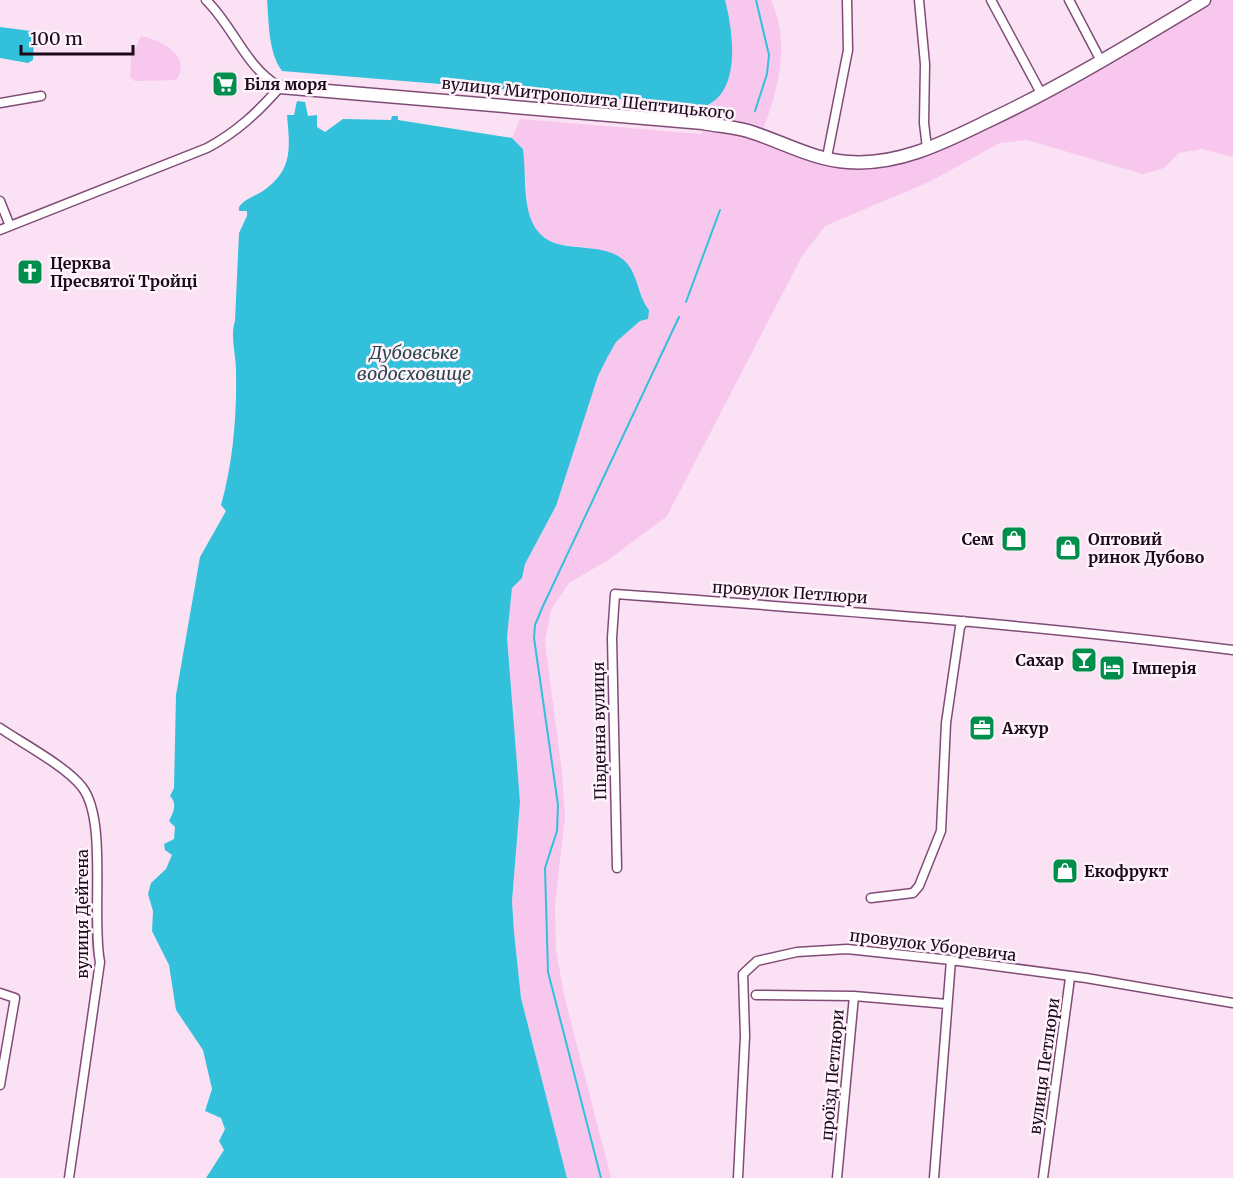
<svg xmlns="http://www.w3.org/2000/svg" width="1233" height="1178" viewBox="0 0 1233 1178" font-family="Merriweather,serif">
<rect width="100%" height="100%" fill="#fae1f4"/>
<!-- green -->
<path fill="#f7c7ed" d="M725 0H771C791 44 778 90 762 132L870 167 1044 99 1212 0H1233V157L1202 149 1179 153 1164 168 1143 174 1027 140 1000 143 931 181 825 226 802 256 667 516 608 560 569 583 551 610 545 642 562 773 565 817 555 904 556 950 564 995 611 1178H567L521 998 514 932 512 901 520 802 507 637 512 588 522 578 525 564 556 506 598 376 607 358 616 342 640 321 648 319 638 285 591 248 554 244 535 231 528 214 523 149 512 138 520 119 702 134 705 106 713 103C733 58 737 49 725 0Z
M141 36C162 40 193 57 176 80L135 81 130 77 131 58Z"/>
<!-- water -->
<path fill="#32c0db" d="M267 0H725C733 30 742 92 705 106L282 71C268 52 269 22 267 0Z
M0 27 31 31 34 37 33 60 28 63 0 58Z
M297 101 305 102 308 116 317 115V127L325 132 343 119 391 120 392 116H398V120L512 138 523 149C528 188 517 240 568 246 583 248 604 248 618 256 639 268 636 294 649 310L648 319 640 321 616 342 607 358 598 376 556 506 525 564 522 578 512 588 507 637 520 802 512 901 514 932 521 998 567 1178H206L224 1150 219 1141 225 1129 221 1118 205 1111 212 1089 203 1050 176 1010 169 965 152 931 153 911 148 894 151 883 166 869 172 855 165 850 164 844 174 839 175 827 169 821C173 813 178 804 170 796L174 788 176 695 200 557 226 511 221 505C233 463 237 415 236 371 236 355 230 336 235 321L239 233 247 216V211H239V207C245 199 255 196 263 191 293 170 290 149 287 115H294Z"/>
<g fill="none" stroke-linecap="round" stroke-linejoin="round">
<!-- stream -->
<path stroke="#32c0db" stroke-width="2" d="M755 111 767 74 769 55 756 0
M686 302 720 210
M601 1178 548 972 545 868 557 831 558 805 534 638 535 625 543 606 679 317"/>
<!-- street casing -->
<g stroke="#804c76" stroke-width="11">
<path id="street" d="M919 0 925 64 924 123 927 148
M991 0 1042 95
M1069 0 1101 61
M0 103 41 96
M827 157 848 50 847 0
M0 201 10 226
M0 230 207 148C237 132 258 112 280 87 245 67 234 27 206 0
M0 728C22 743 67 767 82 787 108 820 91 917 100 962L69 1178
M617 868 612 638 615 594C821 609 1028 624 1233 650
M871 898 913 893 919 886 941 831 946 723 960 627 964 621
M0 993 15 998 0 1085
M756 995 854 996
M738 1178 745 1036 743 974 757 961 797 952 847 949 951 960 1086 978 1233 1003
M837 1178 854 996 947 1004
M934 1178 951 960
M1043 1178 1070 978"/>
</g>
<!-- secondary casing -->
<g stroke="#804c76" stroke-width="15">
<path id="secondary" d="M280 87 703 123C718 126 734 127 748 131 781 141 813 160 848 162 899 166 945 142 990 120 1064 85 1134 42 1204 0"/>
</g>
<!-- street -->
<use href="#street" stroke="#fff" stroke-width="8"/>
<!-- secondary -->
<use href="#secondary" stroke="#fff" stroke-width="12"/>
</g>
<!-- icons -->
<defs>
<g id="supermarket-square" transform="scale(1.35)"><rect x="-9" y="-9" width="18" height="18" rx="4" fill="#008e4d" stroke="#fff3fc"/><path d="M-6-5.5h2.5l.6 2H6L4.5 2H-2.5L-4.4-4H-6ZM-1.5 3.2a1.3 1.3 0 1 0 .1 0ZM3 3.2a1.3 1.3 0 1 0 .1 0Z" fill="#fff"/></g>
<g id="church-square" transform="scale(1.35)"><rect x="-9" y="-9" width="18" height="18" rx="4" fill="#008e4d" stroke="#fff3fc"/><path d="M-1.2-6h2.4v3.5h3.3v2.4h-3.3V6h-2.4V-.1h-3.3v-2.4h3.3Z" fill="#fff"/></g>
<g id="shop-square" transform="scale(1.35)"><rect x="-9" y="-9" width="18" height="18" rx="4" fill="#008e4d" stroke="#fff3fc"/><path d="M-5-2.5h2.3a2.7 3.5 0 0 1 5.4 0H5L5.5 6h-11ZM-1.5-2.5h3a1.5 2.3 0 0 0-3 0Z" fill="#fff"/></g>
<g id="bar-square" transform="scale(1.35)"><rect x="-9" y="-9" width="18" height="18" rx="4" fill="#008e4d" stroke="#fff3fc"/><path d="M-6-5H6L.8 .8V4.5H3.5V6h-7V4.5H-.8V.8Z" fill="#fff"/></g>
<g id="hotel-square" transform="scale(1.35)"><rect x="-9" y="-9" width="18" height="18" rx="4" fill="#008e4d" stroke="#fff3fc"/><path d="M-6-4.5h1.5V1H6V5H4.5V3h-9V5H-6ZM-4 0a1.8 1.8 0 1 1 3.6 0ZM.5 0V-2.5h3Q6-2.5 6 0Z" fill="#fff"/></g>
<g id="office-square" transform="scale(1.35)"><rect x="-9" y="-9" width="18" height="18" rx="4" fill="#008e4d" stroke="#fff3fc"/><path d="M-6-3h4V-5.5h4V-3h4V5H-6ZM-1-4.5V-3h2v-1.5ZM-6 0V1H6V0Z" fill="#fff"/></g>
</defs>
<g fill-rule="evenodd">
<use href="#supermarket-square" x="225" y="84"/>
<use href="#church-square" x="30" y="272"/>
<use href="#shop-square" x="1014" y="539"/>
<use href="#shop-square" x="1068" y="548"/>
<use href="#bar-square" x="1084" y="660"/>
<use href="#hotel-square" x="1112" y="668"/>
<use href="#office-square" x="982" y="728"/>
<use href="#shop-square" x="1065" y="871"/>
</g>
<g text-anchor="middle" dominant-baseline="central" stroke-width="5" stroke-linejoin="round" paint-order="stroke">
<!-- poi labels -->
<g font-size="16" font-weight="bold" fill="#1b0818" stroke="#fff3fc" text-anchor="start">
<text x="244" y="84">Біля моря</text>
<text x="50" y="263">Церква<tspan x="50" dy="18">Пресвятої Тройці</tspan></text>
<text x="994" y="539" text-anchor="end">Сем</text>
<text x="1088" y="539">Оптовий<tspan x="1088" dy="18">ринок Дубово</tspan></text>
<text x="1064" y="660" text-anchor="end">Сахар</text>
<text x="1132" y="668">Імперія</text>
<text x="1002" y="728">Ажур</text>
<text x="1084" y="871">Екофрукт</text>
</g>
<!-- street labels -->
<g font-size="16" fill="#1b0818" stroke="#fff3fc">
<text transform="translate(588 98) rotate(6)">вулиця Митрополита Шептицького</text>
<text transform="translate(790 592) rotate(4)">провулок Петлюри</text>
<text transform="translate(599 731) rotate(-91)">Південна вулиця</text>
<text transform="translate(82 914) rotate(-90)">вулиця Дейгена</text>
<text transform="translate(933 945) rotate(7)">провулок Уборевича</text>
<text transform="translate(1044 1066) rotate(-82)">вулиця Петлюри</text>
<text transform="translate(832 1075) rotate(-85)">проїзд Петлюри</text>
</g>
<!-- water labels -->
<g font-size="18" font-style="italic" fill="#29464c" stroke="#fff3fc">
<text x="414" y="352">Дубовське<tspan x="414" dy="21">водосховище</tspan></text>
</g>
</g>
<!-- scale -->
<path d="M21 45v9h112v-9" fill="none" stroke="#1b0818" stroke-width="3"/>
<text x="30" y="45" font-size="18" fill="#1b0818" stroke="#fff3fc" stroke-width="4.5" paint-order="stroke">100 m</text>
</svg>
